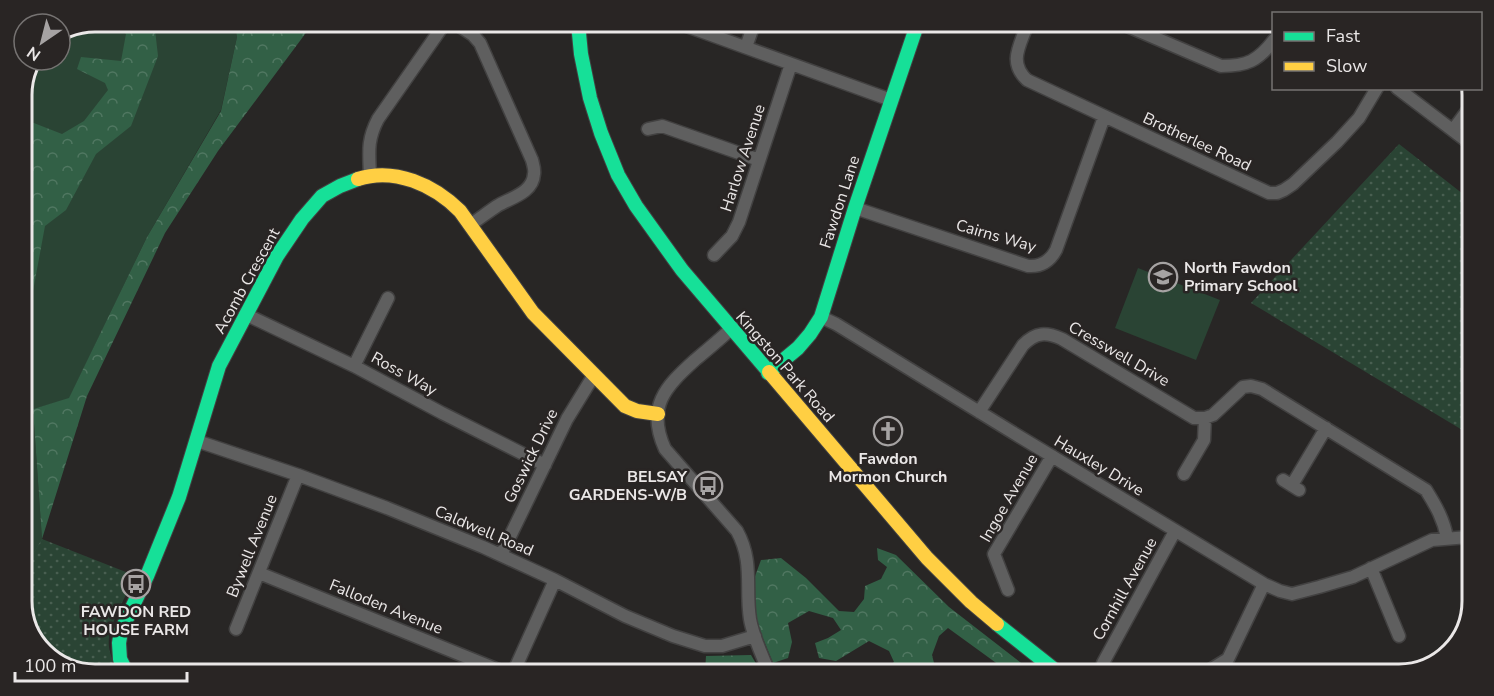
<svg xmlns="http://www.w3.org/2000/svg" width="1494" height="696" viewBox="0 0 1494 696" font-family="'Nunito Sans',sans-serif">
<defs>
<pattern id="forest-crowns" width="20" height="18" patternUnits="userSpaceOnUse" patternTransform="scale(1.5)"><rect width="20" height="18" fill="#326046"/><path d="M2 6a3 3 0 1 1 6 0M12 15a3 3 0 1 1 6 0" fill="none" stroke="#507761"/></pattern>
<pattern id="park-dots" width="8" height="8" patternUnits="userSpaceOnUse" patternTransform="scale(1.5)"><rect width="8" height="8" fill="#2a4434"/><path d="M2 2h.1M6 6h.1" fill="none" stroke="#495f51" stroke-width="1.8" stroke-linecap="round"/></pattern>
</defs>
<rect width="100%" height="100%" fill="#282625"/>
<!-- green -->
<path fill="#2a4434" d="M95 21 234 22 237 37 221 110 147 237 69 399 33 409 42 539 21 574V90L35 60H60V35Z
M1138 268 1220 300 1196 360 1115 328Z"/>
<!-- forest -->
<path fill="url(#forest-crowns)" d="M111 21H154L158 56 131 126 96 154 66 210 45 226 33 291 21 296V118L62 134 84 121 108 90 105 83 77 69 81 57 121 61 126 34Z
M234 22H314L218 151 165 233 87 396 42 539 53 550 57 661 34 642 21 606V574L42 539 33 409 69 398 147 237 221 111 237 37Z
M877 548 896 555 949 607 1034 673H1010L948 628 939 636 932 655 936 671 935 673H880L894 662 889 651 869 641 836 661 819 658 815 643 828 638 841 630 833 618 809 611 788 623 792 642 788 658 773 663 755 619 754 579 761 560 781 558 806 578 839 611 854 612 864 599 865 586 881 579 887 567 878 560Z
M751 655 761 672H705L706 656Z"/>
<!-- park -->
<path fill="url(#park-dots)" d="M1399 144 1472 201 1469 434 1251 303Z
M42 539 136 576C127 594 106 628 109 647 110 655 114 663 118 669H66L34 642 21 606V574Z"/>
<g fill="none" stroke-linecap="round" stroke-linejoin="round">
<!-- street casing -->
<g stroke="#424141" stroke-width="15">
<path id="street" d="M455 23 473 35 480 43 532 160C533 164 535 170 534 174 533 193 510 198 497 206 488 212 479 219 470 225
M681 24 891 100
M1027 25C1020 46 1008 62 1027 80L1269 193H1277L1284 190 1293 184 1337 142 1359 118 1377 88
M1125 25 1221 66C1247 66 1258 61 1274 40
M746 47 754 24
M1397 88 1472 145
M648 129 662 126 759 160
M1453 130 1473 103
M370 175C369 152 367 140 378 119L445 23
M855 208 1028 266C1041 267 1050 261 1056 250L1104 117
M714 255 732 236 739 222 791 64
M245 314 354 366 442 413 545 465
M821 317 836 324 1012 432 1264 584 1280 591 1292 594 1319 587 1353 577 1432 540 1468 537
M731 329C719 340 707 350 695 360 665 387 646 407 665 449L737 531C754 562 745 587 750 619 753 637 762 655 769 672
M354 366 388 298
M979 412 1023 345C1036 332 1046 332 1062 339L1194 418H1205L1213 415 1243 387 1251 386 1262 389 1426 490C1436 506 1444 520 1447 538
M197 441 298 475 387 508 483 547 555 580 625 616 673 636 705 646H722L755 636
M1184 474 1204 440 1205 418
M1283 480 1299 490
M1292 485 1326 428
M501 555 567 419 594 375
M1371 568 1399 636
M259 573 501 671
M1008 590 994 554 1052 456
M236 629 298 475
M1103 663 1175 531
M1210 670 1228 659 1264 584
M514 671 555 580"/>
</g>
<!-- fast casing -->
<g stroke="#424141" stroke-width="16">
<path id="fast" d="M578 23 581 54 590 98 601 133 618 175 636 206 682 270 769 372
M768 373 798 348 810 334 821 317 855 208 917 25
M997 624 1060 674
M125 669 120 659 119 643 121 631 147 576 179 497 219 366 277 256 302 219 322 196 340 186 358 179"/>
</g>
<!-- slow casing -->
<g stroke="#424141" stroke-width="16">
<path id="slow" d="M358 179C395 167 434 185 460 211L533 313 625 406 637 411 658 414
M769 372 927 558 971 602 997 624"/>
</g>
<!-- street -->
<use href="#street" stroke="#5f5f5f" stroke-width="12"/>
<!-- fast -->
<use href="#fast" stroke="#16e098" stroke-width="14"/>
<!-- slow -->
<use href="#slow" stroke="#ffcf43" stroke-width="14"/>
</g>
<!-- icons -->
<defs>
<g id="school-ring" transform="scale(1.5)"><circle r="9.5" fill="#292524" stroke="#a6a3a3" stroke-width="1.5"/><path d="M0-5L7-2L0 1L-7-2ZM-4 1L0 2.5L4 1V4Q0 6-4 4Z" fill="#a6a3a3"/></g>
<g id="church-ring" transform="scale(1.5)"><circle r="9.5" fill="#292524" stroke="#a6a3a3" stroke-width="1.5"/><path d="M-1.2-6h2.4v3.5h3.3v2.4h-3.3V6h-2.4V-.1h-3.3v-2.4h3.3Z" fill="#a6a3a3"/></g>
<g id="bus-ring" transform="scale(1.5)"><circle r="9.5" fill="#292524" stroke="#a6a3a3" stroke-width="1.5"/><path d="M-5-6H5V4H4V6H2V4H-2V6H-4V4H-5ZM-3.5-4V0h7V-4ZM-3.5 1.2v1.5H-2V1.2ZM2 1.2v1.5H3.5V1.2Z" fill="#a6a3a3"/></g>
</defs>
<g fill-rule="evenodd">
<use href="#school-ring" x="1163" y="277"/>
<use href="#church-ring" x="888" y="431"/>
<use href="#bus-ring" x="708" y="486"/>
<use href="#bus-ring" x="136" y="584"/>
</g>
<g text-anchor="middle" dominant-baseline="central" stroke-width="5" stroke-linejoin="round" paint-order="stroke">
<!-- street labels -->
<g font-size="16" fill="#eae7e7" stroke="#292524">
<text transform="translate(1197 142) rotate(25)">Brotherlee Road</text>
<text transform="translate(743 158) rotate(-72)">Harlow Avenue</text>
<text transform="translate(840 202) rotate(-72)">Fawdon Lane</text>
<text transform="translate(996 236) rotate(16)">Cairns Way</text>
<text transform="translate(247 281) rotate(-61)">Acomb Crescent</text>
<text transform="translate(1119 354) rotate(30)">Cresswell Drive</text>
<text transform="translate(785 367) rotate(49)">Kingston Park Road</text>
<text transform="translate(404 374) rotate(29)">Ross Way</text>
<text transform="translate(531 456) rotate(-64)">Goswick Drive</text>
<text transform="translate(1099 466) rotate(31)">Hauxley Drive</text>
<text transform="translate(1009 498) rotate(-60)">Ingoe Avenue</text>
<text transform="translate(484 531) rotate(23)">Caldwell Road</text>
<text transform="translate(252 546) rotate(-68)">Bywell Avenue</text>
<text transform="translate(1125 589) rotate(-61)">Cornhill Avenue</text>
<text transform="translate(386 607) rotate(22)">Falloden Avenue</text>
</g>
<!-- poi labels -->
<g font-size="16" font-weight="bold" fill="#eae7e7" stroke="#292524">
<text x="1184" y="268" text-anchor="start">North Fawdon<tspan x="1184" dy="18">Primary School</tspan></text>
<text x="888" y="459">Fawdon<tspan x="888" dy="18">Mormon Church</tspan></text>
<text x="687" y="477" text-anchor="end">BELSAY<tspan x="687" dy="18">GARDENS-W/B</tspan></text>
<text x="136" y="612">FAWDON RED<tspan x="136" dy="18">HOUSE FARM</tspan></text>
</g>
</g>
<!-- crop -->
<path d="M0 0H1494V696H0ZM95 32H1399A63 63 0 0 1 1462 95V601A63 63 0 0 1 1399 664H95A63 63 0 0 1 32 601V95A63 63 0 0 1 95 32Z" fill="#292524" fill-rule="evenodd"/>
<path fill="none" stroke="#eae7e7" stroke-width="3" d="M95 32H1399A63 63 0 0 1 1462 95V601A63 63 0 0 1 1399 664H95A63 63 0 0 1 32 601V95A63 63 0 0 1 95 32Z"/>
<!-- legend -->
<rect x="1272" y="12" width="210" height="78" fill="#292524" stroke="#767372" stroke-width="1.5"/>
<rect x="1284" y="32" width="30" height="9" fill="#16e098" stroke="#767372" stroke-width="1.5"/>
<text x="1326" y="42" font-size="18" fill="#eae7e7">Fast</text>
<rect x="1284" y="62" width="30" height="9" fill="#ffcf43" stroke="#767372" stroke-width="1.5"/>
<text x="1326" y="72" font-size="18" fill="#eae7e7">Slow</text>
<!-- north arrow -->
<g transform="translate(42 42) rotate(215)"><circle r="28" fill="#292524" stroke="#767372" stroke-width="1.5"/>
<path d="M0-4.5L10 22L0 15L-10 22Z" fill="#a6a3a3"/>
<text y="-9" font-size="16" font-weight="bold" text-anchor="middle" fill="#eae7e7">N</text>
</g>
<!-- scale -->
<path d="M15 672v9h172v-9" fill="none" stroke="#eae7e7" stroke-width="3"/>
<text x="24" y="672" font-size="18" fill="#eae7e7" stroke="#292524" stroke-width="4.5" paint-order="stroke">100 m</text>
</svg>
